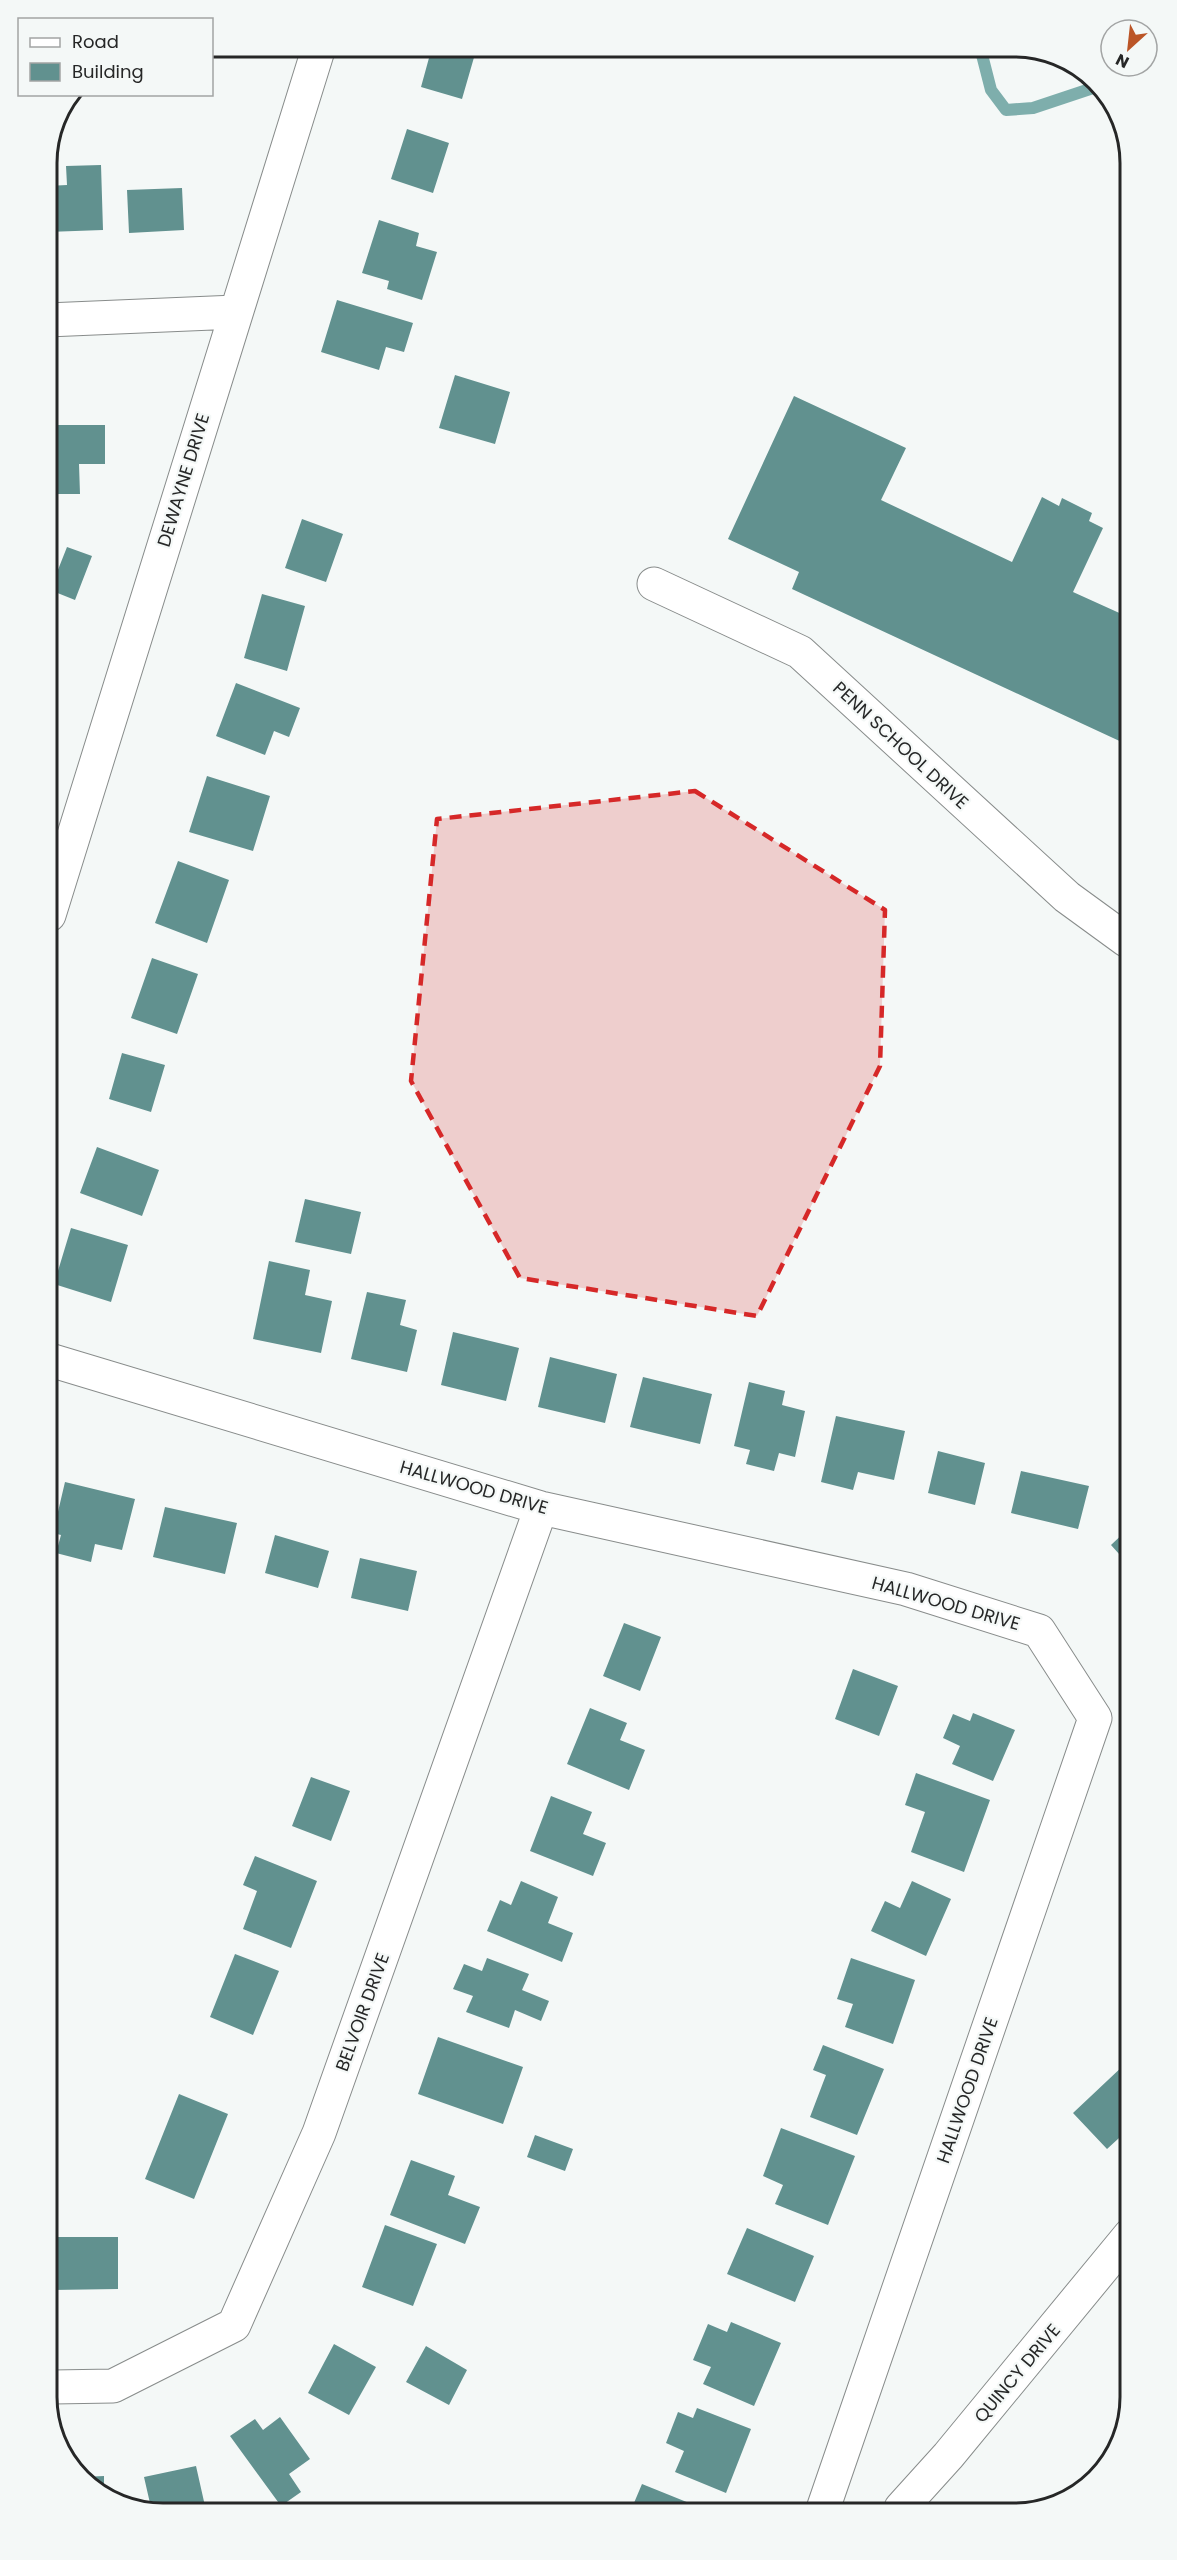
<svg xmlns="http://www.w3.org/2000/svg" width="1177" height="2560" viewBox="0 0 1177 2560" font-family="Poppins,sans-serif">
<rect width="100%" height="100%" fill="#f4f8f7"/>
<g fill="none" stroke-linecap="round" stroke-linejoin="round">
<!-- stream -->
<path stroke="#7eaeac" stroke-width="12" d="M980 47 991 90 1006 110 1033 108 1096 87"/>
</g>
<!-- building -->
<path fill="#61918f" d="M432 47H477L462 99 421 87Z
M407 129 449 143 433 193 391 179Z
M101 165 103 230 47 232V186L67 185 66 166Z
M182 188 184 230 129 233 127 190Z
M379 220 419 233 416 246 437 252 422 300 387 289 389 281 362 273Z
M337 300 413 323 404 352 386 347 379 370 321 352Z
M455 375 510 392 495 444 439 428Z
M794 396 906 448 881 500 1012 562 1042 497 1059 506 1062 498 1092 513 1089 521 1103 528 1073 592 1126 616V744L792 589 799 572 728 539Z
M50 425H105V464H79L80 494H50Z
M302 519 343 534 326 582 285 568Z
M67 547 92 556 75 600 50 590Z
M262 594 305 606 287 671 244 658Z
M236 683 300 708 289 737 274 731 265 755 216 736Z
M207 776 270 796 253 851 189 832Z
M178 861 229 880 207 943 155 923Z
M152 958 198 974 177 1034 131 1018Z
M122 1053 165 1065 151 1112 109 1099Z
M97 1147 159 1170 142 1216 80 1193Z
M305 1199 361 1212 351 1254 295 1242Z
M71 1228 128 1245 111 1302 54 1284Z
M269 1261 310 1270 305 1295 332 1301 321 1353 253 1339Z
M367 1292 406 1300 400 1325 417 1330 407 1372 351 1359Z
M453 1332 519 1348 506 1401 441 1385Z
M550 1357 617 1374 605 1423 538 1407Z
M643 1377 712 1394 700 1444 630 1427Z
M749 1382 785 1391 782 1405 805 1411 795 1457 779 1453 774 1471 746 1464 750 1450 734 1446Z
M836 1416 905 1431 894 1480 858 1472 853 1490 821 1482Z
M938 1451 985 1463 975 1505 928 1493Z
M1021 1471 1089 1486 1078 1529 1011 1513Z
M65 1482 135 1499 122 1550 95 1544 91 1562 56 1553 61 1535 53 1533Z
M165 1507 237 1523 225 1574 153 1557Z
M1128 1529V1564L1111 1545Z
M275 1535 329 1551 318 1588 265 1573Z
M360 1558 417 1571 408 1611 351 1598Z
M624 1623 661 1637 640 1691 603 1676Z
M853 1669 898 1686 879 1736 835 1719Z
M590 1708 627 1723 620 1740 645 1750 629 1790 567 1764Z
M973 1713 1015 1730 993 1781 952 1764 960 1746 943 1738 953 1714 970 1721Z
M916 1773 990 1800 964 1872 911 1852 925 1812 905 1805Z
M311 1777 350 1791 331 1841 292 1826Z
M551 1796 592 1812 583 1834 606 1843 593 1876 530 1851Z
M255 1856 317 1881 291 1948 243 1929 257 1891 243 1885Z
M521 1881 558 1897 548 1923 573 1933 562 1962 487 1931 500 1900 511 1905Z
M912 1881 951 1899 926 1956 871 1931 885 1901 900 1908Z
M235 1954 279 1971 253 2035 210 2017Z
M487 1958 529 1974 522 1990 549 2001 541 2021 515 2010 509 2028 466 2012 473 1996 453 1989 464 1964 482 1971Z
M851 1958 915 1980 893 2044 845 2027 853 2004 837 1999Z
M438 2037 523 2067 503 2124 418 2094Z
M823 2045 884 2069 857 2135 810 2117 826 2075 813 2070Z
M1125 2064 1130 2069V2128L1107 2149 1073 2113Z
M179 2094 228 2114 194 2199 145 2179Z
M781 2128 855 2156 828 2225 775 2204 783 2185 763 2176Z
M535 2135 573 2149 565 2171 527 2157Z
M411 2160 455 2176 448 2195 480 2207 465 2244 390 2215Z
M385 2225 437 2244 413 2306 362 2287Z
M747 2228 814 2256 795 2302 727 2274Z
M52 2237H118V2289L52 2290Z
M731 2322 781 2343 754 2406 703 2384 711 2367 693 2360 708 2324 727 2332Z
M334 2344 376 2367 349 2415 308 2393Z
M426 2346 467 2370 449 2405 406 2382Z
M697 2408 751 2429 726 2493 675 2472 684 2451 666 2443 678 2412 693 2418Z
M280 2417 310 2459 289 2474 301 2492 281 2506 230 2436 255 2419 263 2430Z
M196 2466 205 2506 174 2513 152 2512 144 2477Z
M104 2476V2494L92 2490 83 2477Z
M642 2484 704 2509V2510H631Z"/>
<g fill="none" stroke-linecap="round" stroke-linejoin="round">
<!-- minor casing -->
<g stroke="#888c8b" stroke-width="35">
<path id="minor" d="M47 320 236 312
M654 584 800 652 1067 897 1126 940
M49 915 319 47
M50 1360 541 1508 906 1589 1039 1631 1095 1718 823 2509
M53 2387 113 2386 234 2325 319 2133 541 1508
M901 2508 948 2456 1130 2235"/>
</g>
<!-- minor -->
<use href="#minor" stroke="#fff" stroke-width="33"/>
</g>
<!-- marked area -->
<path fill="#d62828" fill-opacity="0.2" stroke="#d62828" stroke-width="4.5" stroke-dasharray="12 8" stroke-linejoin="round" d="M695 791 885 910 880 1066 757 1316 520 1278 411 1081 437 819Z"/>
<g text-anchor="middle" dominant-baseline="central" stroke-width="4.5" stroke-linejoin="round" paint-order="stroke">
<!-- street labels -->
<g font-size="18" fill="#262727" stroke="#f4f8f7">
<text transform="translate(183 480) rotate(-73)">DEWAYNE DRIVE</text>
<text transform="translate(901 745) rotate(43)">PENN SCHOOL DRIVE</text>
<text transform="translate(474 1487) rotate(16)">HALLWOOD DRIVE</text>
<text transform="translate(946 1603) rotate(16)">HALLWOOD DRIVE</text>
<text transform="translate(362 2012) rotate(-70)">BELVOIR DRIVE</text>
<text transform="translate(967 2090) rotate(-71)">HALLWOOD DRIVE</text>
<text transform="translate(1017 2373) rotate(-50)">QUINCY DRIVE</text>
</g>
</g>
<!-- crop -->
<path d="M0 0H1177V2560H0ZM163 57H1014A106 106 0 0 1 1120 163V2397A106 106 0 0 1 1014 2503H163A106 106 0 0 1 57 2397V163A106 106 0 0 1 163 57Z" fill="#f4f8f7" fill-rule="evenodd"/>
<path fill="none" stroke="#262727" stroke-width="3" d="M163 57H1014A106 106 0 0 1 1120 163V2397A106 106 0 0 1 1014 2503H163A106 106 0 0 1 57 2397V163A106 106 0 0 1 163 57Z"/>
<!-- legend -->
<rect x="18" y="18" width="195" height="78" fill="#f4f8f7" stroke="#a2a4a4" stroke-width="1.5"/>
<rect x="30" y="38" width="30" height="9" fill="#ffffff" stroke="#a2a4a4" stroke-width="1.5"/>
<text x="72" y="48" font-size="18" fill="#262727">Road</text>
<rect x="30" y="63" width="30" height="18" fill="#61918f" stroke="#a2a4a4" stroke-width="1.5"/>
<text x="72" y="78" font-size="18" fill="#262727">Building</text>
<!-- north arrow -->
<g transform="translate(1129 48) rotate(207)"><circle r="28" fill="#f4f8f7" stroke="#a2a4a4" stroke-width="1.5"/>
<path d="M0-4.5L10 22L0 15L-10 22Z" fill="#bb5527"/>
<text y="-9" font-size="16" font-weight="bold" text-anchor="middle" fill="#262727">N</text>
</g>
</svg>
